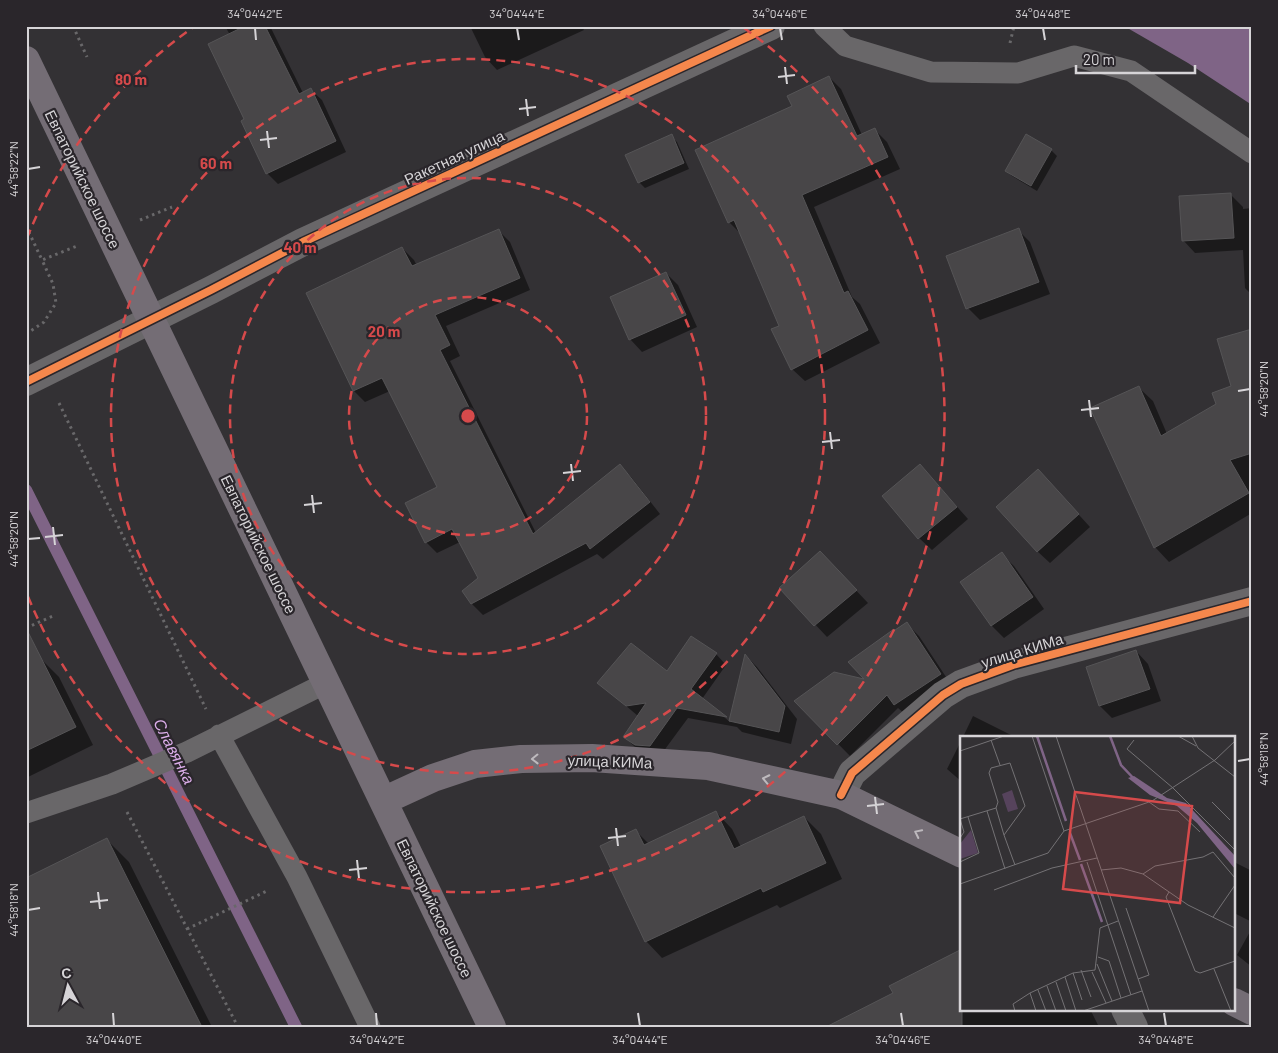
<svg xmlns="http://www.w3.org/2000/svg" width="1278" height="1053" viewBox="0 0 1278 1053" font-family="Barlow,sans-serif">
<rect width="100%" height="100%" fill="#333134"/>
<!-- water -->
<path fill="#7f6486" d="M1124 26H1252V105L1188 63Z"/>
<!-- shadow -->
<path fill="#0007" d="M225 26H270L303 93 311 90 322 100 346 152 278 184 267 173 246 120 230 35Z
M470 26H585L582 27 584 30 497 70 485 57Z
M829 77 841 89 862 135 875 130 887 142 900 169 814 207 852 297 860 304 880 343 805 381 792 369 780 326 740 233 729 222 794 107Z
M671 136 677 142 689 169 645 188 639 182Z
M1051 150 1057 156 1037 191 1012 176 1006 171Z
M1230 194 1243 207V209L1252 208V295L1245 288 1243 250 1195 253 1183 240Z
M498 230 510 242 530 290 446 326 460 356 450 361 536 533 620 466 631 477 660 514 603 559 597 554 483 615 472 604 464 591 480 578 460 542 437 553 426 542 439 488 390 391 365 402 354 391 307 294 402 248 414 260 417 266Z
M1018 230 1030 242 1050 294 980 320 968 308Z
M666 273 678 285 697 327 642 352 630 339 611 298Z
M1252 330V513L1169 562 1155 547 1092 408 1138 387 1153 401 1167 434 1218 405 1233 387Z
M920 465 968 519 932 550 919 538Z
M1050 483 1090 527 1050 563 1037 551Z
M1001 554 1014 566 1044 609 1004 638 992 626 962 582Z
M832 565 868 603 827 637 781 588Z
M907 624 919 636 952 686 907 716 898 708 850 756 796 701 867 681Z
M691 638 716 654 726 665 702 699 730 722 746 656 757 667 797 719 791 744 742 732 737 727 688 718 660 756 635 747 625 737 638 716 599 683 668 673Z
M1136 651 1148 664 1161 701 1112 718 1100 706 1087 668Z
M41 659 59 677 93 745 26 778V667Z
M973 716 1015 737H963Z
M962 739V782L947 769Z
M716 812 732 829 741 847 804 817 821 834 842 879 780 908 777 905 662 958 646 941 636 831 649 844Z
M107 840 129 862 212 1027H26Z
M1234 862 1252 871V922L1234 913Z
M1252 928V967L1237 955Z
M962 1009H1090L1099 1027H829Z"/>
<g fill="none" stroke-linecap="round" stroke-linejoin="round">
<!-- stream -->
<path stroke="#7f6486" stroke-width="12" d="M26 490 296 1027"/>
</g>
<!-- building -->
<path fill="#484648" stroke="#555456" d="M245 26H265L299 94 311 88 336 141 266 174 241 121 244 119 208 44Z
M829 76 857 136 875 128 888 157 802 195 844 293 848 291 868 330 791 370 771 329 779 326 734 220 728 223 695 150 792 106 787 96Z
M672 134 684 163 638 183 625 155Z
M1026 134 1052 149 1031 186 1005 171Z
M1231 193 1234 238 1182 241 1179 196Z
M1019 228 1039 282 966 309 946 256Z
M499 229 520 278 435 315 450 345 440 350 533 534 620 464 650 502 590 549 586 543 471 604 462 591 478 578 452 529 425 543 405 503 437 487 382 378 353 391 306 293 402 247 412 266Z
M666 272 686 315 629 340 610 297Z
M1252 329V453L1230 460 1249 493 1154 548 1090 408 1139 386 1161 436 1216 404 1212 393 1231 386 1217 339Z
M920 464 957 507 918 539 882 496Z
M1038 469 1079 514 1037 552 996 507Z
M820 551 857 590 814 626 779 588Z
M1002 552 1033 597 991 626 960 582Z
M907 622 941 674 894 705 887 695 837 745 794 701 834 672 864 679 848 662 894 629 895 630Z
M26 628 76 727 26 751Z
M691 636 717 653 691 689 727 717 677 708 650 746 635 745 623 737 646 703 626 706 597 683 631 643 667 671Z
M1136 650 1150 689 1099 706 1086 667Z
M745 654 785 706 779 732 729 721Z
M716 811 734 849 804 816 826 863 763 892 761 888 645 942 600 846 636 829 644 845Z
M107 838 202 1027H26V878Z
M962 949V1027H826L893 993 889 986Z"/>
<g fill="none" stroke-linecap="round" stroke-linejoin="round">
<!-- path -->
<path stroke="#69686a" stroke-width="3" stroke-dasharray="2.5 4" stroke-linecap="butt" d="M73 26 87 57
M1010 43 1014 26
M140 220 172 207
M26 226 42 260
M26 334 44 322 56 303 53 284 42 260 77 246
M59 403 206 709
M26 628 53 616
M127 812 238 1027
M187 929 269 890"/>
<!-- lane -->
<path stroke="#696769" stroke-width="21" d="M824 26 845 46 931 72 1018 73 1074 56 1131 71 1252 153
M219 735 297 877 370 1027
M26 813 112 784 187 752 326 683"/>
<!-- street -->
<path stroke="#696769" stroke-width="28" d="M26 382 211 290 303 242 771 26
M841 795 852 773 943 695 961 684 1013 665 1252 601
M1125 1009 1134 1027"/>
<!-- primary -->
<path stroke="#746d75" stroke-width="28" d="M26 60 492 1027
M383 801 433 778 475 764 521 759 592 758 708 766 841 795 962 854
M1234 1002 1252 1011"/>
<!-- cycleway casing -->
<g stroke="#2a262b" stroke-width="11">
<path id="cycleway" d="M26 382 211 290 303 242 771 26
M841 795 852 773 943 695 961 684 1013 665 1252 601"/>
</g>
<!-- cycleway -->
<use href="#cycleway" stroke="#f5874c" stroke-width="8"/>
</g>
<!-- one-way arrows -->
<defs><path id="oneway-chevron" d="M-2-3.5L2.5 0L-2 3.5" fill="none" stroke-width="1.6" stroke-linecap="round" stroke-linejoin="round" transform="scale(1.25)"/></defs>
<g stroke="#bebabe">
<use href="#oneway-chevron" transform="translate(535 759) rotate(179)"/>
<use href="#oneway-chevron" transform="translate(766 779) rotate(-168)"/>
<use href="#oneway-chevron" transform="translate(918 833) rotate(-154)"/>
</g>
<!-- ticks -->
<path fill="none" stroke="#d6d4d7" stroke-width="2" d="M255 28 256 40M517 28 519 40M780 28 782 40M1043 28 1045 40M785 67 787 84M778 77 795 75M526 99 528 116M519 109 536 107M267 131 269 148M260 140 277 138M28 169 40 167M1238 391 1250 389M1089 400 1091 417M1081 410 1099 408M830 432 832 449M822 442 840 440M571 464 573 481M563 473 581 471M312 495 314 513M304 505 322 503M53 527 55 545M45 537 63 535M28 539 40 538M1238 761 1250 759M875 797 877 814M867 806 884 804M616 828 618 846M608 838 626 836M357 860 359 878M349 870 367 868M98 892 100 909M90 902 108 900M28 910 40 908M113 1013 114 1026M376 1013 377 1026M638 1013 640 1026M901 1013 903 1026M1164 1013 1166 1026"/>
<!-- distance rings -->
<g fill="none" stroke="#d64a4b" stroke-width="2.5" stroke-dasharray="9 6">
<circle cx="468" cy="416" r="119"/>
<circle cx="468" cy="416" r="238"/>
<circle cx="468" cy="416" r="357"/>
<path d="M27 238A476 476 0 0 1 192 28M744 28A476 476 0 1 1 27 594"/>
</g>
<g text-anchor="middle" dominant-baseline="central" stroke-width="4.5" stroke-linejoin="round" paint-order="stroke">
<!-- street labels -->
<g font-size="15" fill="#d6d4d7" stroke="#2a262b">
<text transform="translate(454 157) rotate(-25)">Ракетная улица</text>
<text transform="translate(83 179) rotate(64)">Евпаторийское шоссе</text>
<text transform="translate(259 544) rotate(64)">Евпаторийское шоссе</text>
<text transform="translate(1022 650) rotate(-17)">улица КИМа</text>
<text transform="translate(610 761) rotate(2)">улица КИМа</text>
<text transform="translate(435 908) rotate(64)">Евпаторийское шоссе</text>
</g>
<!-- water labels -->
<g font-size="16" font-style="italic" fill="#dcaeea" stroke="#2a262b">
<text transform="translate(175 751) rotate(63)">Славянка</text>
</g>
</g>
<!-- overview -->
<g transform="translate(960 736)">
<rect width="275" height="275" fill="#333134"/>
<path d="M52 54 58 73 48 76 42 58ZM11 94 18 117 0 123V108Z" fill="#56435c"/>
<path d="M174 40 207 62 226 67 275 120V133L237 87 217 70 190 59 168 42Z" fill="#7f6486"/>
<path fill="none" stroke="#7f6486" stroke-width="2.5" d="M77 0 106 85M150 0 161 29 177 46M110 97 120 124M121 128 142 186"/>
<path fill="none" stroke="#747275" stroke-width="1" d="M72 0 104 95M96 0 189 275M218 0 236 10M232 0 238 12 275 41M31 4 40 29M174 4 167 13 213 52 275 114M0 15 44 0M189 66 199 73 218 75 240 96M252 66 270 84M27 75 45 133M44 99 65 70 50 27 31 32 29 37 38 66 36 72 44 99 52 121 55 129M0 102 4 96 0 83 36 72M0 126 19 117 8 81M127 126 171 259M141 134 161 132 183 138 228 169 275 192M183 138 195 130 243 121 253 116 275 142M0 148 88 117 104 95 192 65 255 24 275 5M34 154 92 132 137 122M209 156 206 161 235 235 240 237 275 225M166 172 189 239 178 243M253 181 275 149M138 221 149 225 161 262M137 228 152 265M254 233 271 275M121 234 131 261M132 236 146 267M113 237 122 264M105 241 116 275M96 246 106 275M87 250 96 275M78 254 86 275M70 257 76 275M55 275 53 268 70 257 113 237 135 234 140 192 158 185M123 275 182 255"/>
<path fill="#d64a4b" fill-opacity="0.15" stroke="#d64a4b" stroke-width="2.5" d="M115 56 232 70 220 167 103 153Z"/>
<rect width="275" height="275" fill="none" stroke="#d6d4d7" stroke-width="2.5"/>
</g>
<circle cx="468" cy="416" r="8" fill="#d64a4b" stroke="#2a262b" stroke-width="2.5"/>
<g font-size="15" text-anchor="middle" font-weight="bold" fill="#d64a4b" stroke="#2a262b" stroke-width="4.5" stroke-linejoin="round" paint-order="stroke">
<text x="131" y="85">80 m</text>
<text x="216" y="169">60 m</text>
<text x="300" y="253">40 m</text>
<text x="384" y="337">20 m</text>
</g>
<!-- border -->
<rect width="1278" height="1053" fill="none" stroke="#2a262b" stroke-width="55"/>
<!-- north arrow -->
<g transform="translate(68 986) rotate(353)" stroke="#2a262b" stroke-width="4" paint-order="stroke">
<path d="M0-4L9 19L0 12L-9 19Z" fill="#d6d4d7"/>
<text y="-8" font-size="14" font-weight="bold" text-anchor="middle" fill="#d6d4d7">С</text>
</g>
<!-- scale -->
<path d="M1076 65v8h119v-8" fill="none" stroke="#d6d4d7" stroke-width="2.5"/>
<text x="1083" y="65" font-size="15" fill="#d6d4d7" stroke="#2a262b" stroke-width="4" paint-order="stroke">20 m</text>
<rect x="28" y="28" width="1222" height="998" fill="none" stroke="#d6d4d7" stroke-width="2"/>
<g font-size="12" text-anchor="middle" fill="#d6d4d7">
<text x="255" y="18">34°04'42"E</text>
<text x="517" y="18">34°04'44"E</text>
<text x="780" y="18">34°04'46"E</text>
<text x="1043" y="18">34°04'48"E</text>
<text transform="translate(14 169) rotate(-90)" y="4">44°58'22"N</text>
<text transform="translate(1264 389) rotate(-90)" y="4">44°58'20"N</text>
<text transform="translate(14 539) rotate(-90)" y="4">44°58'20"N</text>
<text transform="translate(1264 759) rotate(-90)" y="4">44°58'18"N</text>
<text transform="translate(14 910) rotate(-90)" y="4">44°58'18"N</text>
<text x="114" y="1044">34°04'40"E</text>
<text x="377" y="1044">34°04'42"E</text>
<text x="640" y="1044">34°04'44"E</text>
<text x="903" y="1044">34°04'46"E</text>
<text x="1166" y="1044">34°04'48"E</text>
</g>
</svg>
